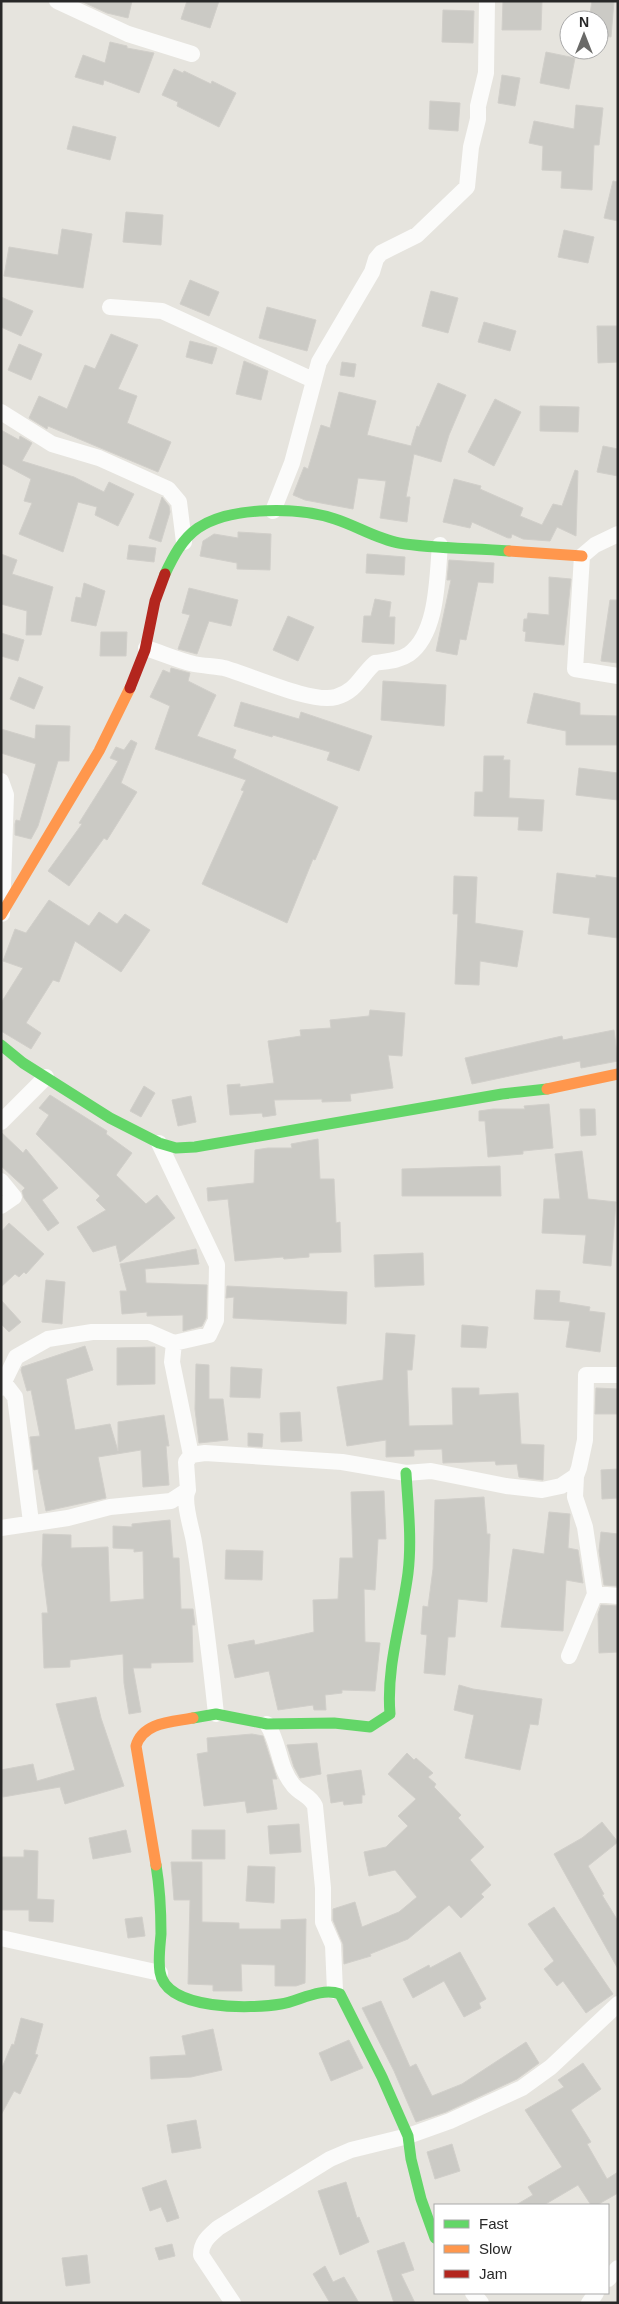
<svg xmlns="http://www.w3.org/2000/svg" width="619" height="2304" viewBox="0 0 619 2304" font-family="Arial,sans-serif">
<rect width="100%" height="100%" fill="#e6e4de"/>
<!-- building -->
<path fill="#cbcac5" stroke="#d1cfca" d="M81 1H132L128 18 107 13Z
M187 1H219L210 28 181 19Z
M503 1H542L541 30H502Z
M592 1H614L611 37 599 35V20H589Z
M443 10 474 11 473 43 442 42Z
M110 42 127 46V48L154 53 139 93 104 80 103 85 75 77 83 55 105 63Z
M546 52 575 58 569 89 540 83Z
M174 69 183 73 184 71 211 84 212 81 236 93 219 127 177 106 178 102 162 95Z
M502 75 520 78 515 106 498 103Z
M430 101 460 103 458 131 429 129Z
M576 105 603 108 599 145H594L592 190 561 188 562 171 542 170 543 146 529 143 534 121 574 129Z
M73 126 116 137 110 160 67 149Z
M613 181 618 182V221L604 218Z
M126 212 163 215 161 245 123 242Z
M62 229 92 234 83 288 4 276 9 247 58 255Z
M564 230 594 237 588 263 558 257Z
M190 280 219 292 209 316 180 304Z
M431 291 458 298 448 333 422 326Z
M1 297 33 311 21 336 1 327Z
M267 307 316 320 307 351 259 338Z
M484 322 516 331 510 351 478 342Z
M597 326H618V362L598 363Z
M111 334 138 345 118 389 137 396 127 423 171 442 158 472 48 426 47 429 29 418 39 396 67 409 85 365 95 369Z
M190 341 217 348 212 364 186 357Z
M19 344 42 354 31 380 8 370Z
M244 361 268 371 261 400 236 394Z
M342 362 356 364 354 377 340 375Z
M438 383 466 395 449 435 441 462 414 454 406 497H410L407 522 380 518 386 481 358 478 353 509 305 500 293 495 304 467 308 469 321 425 330 428 339 392 376 401 367 435 411 446 417 426 419 427Z
M495 399 521 412 494 466 468 452Z
M540 406 579 407 578 432 540 431Z
M1 430 19 440 20 436 32 443 22 461 74 477 104 492 109 482 134 494 118 526 95 515 97 507 78 502 63 552 19 534 32 503 24 501 31 479 1 463Z
M603 446 618 449V476L597 472Z
M575 470 578 471 576 536 557 527 550 541 523 539 512 534 511 538H508L472 522 470 528 443 522 454 479 481 486 480 489 523 508 520 516 542 525 553 504 562 506Z
M162 497 169 506 170 512 161 542 149 538Z
M238 532 271 534 270 570 237 569V563L200 556 203 541 211 536 214 534 238 538Z
M129 545 156 548 154 562 127 559Z
M1 554 17 560 12 574 53 587 41 635H26L27 611 1 604Z
M367 554 405 557 404 575 366 573Z
M449 560 494 563 493 583 478 582 466 640 460 639 457 655 436 651 451 580H447Z
M549 577 571 579 564 645 525 641 526 632 523 631 524 619H527L528 613 549 615Z
M84 583 105 591 96 626 71 621 76 597 81 598Z
M189 588 238 600 231 626 209 621 197 654 178 649 190 615 182 613Z
M375 599 391 602 389 617H395L394 644 362 642 364 616H371Z
M610 600H618V663L601 661Z
M288 616 314 627 298 661 273 650Z
M101 632H127L126 656H100Z
M1 633 24 640 18 661 1 656Z
M171 668 190 673 188 681 216 695 197 736 236 750 233 758 338 807 315 860 313 859 287 923 202 884 244 791 241 790 246 780 155 749 170 706 150 697 163 670 170 673Z
M19 677 43 687 34 709 10 699Z
M383 681 446 685 444 726 381 720Z
M534 693 580 703V715L618 716V745H566V731L527 723Z
M241 702 299 719 301 712 372 736 359 771 327 760 330 752 273 735 272 737 234 726Z
M36 725 70 726 69 761H58L38 826 31 839 15 835V824L16 820 20 821 36 764 1 753V729L35 739Z
M131 740 137 743 121 783 137 792 107 840 104 838 69 886 48 871 82 824 79 823 118 761 110 758 116 747 124 750Z
M484 756H504L503 760H510L509 798 544 800 542 831 518 830 519 817 474 816 475 792H483Z
M579 768 618 773V800L576 795Z
M557 873 596 878V875L618 878V938L588 934 590 918 553 913Z
M454 876 477 877 475 923 523 931 517 967 480 961 479 985 455 984 458 914H453Z
M49 900 89 926 99 912 117 924 125 914 150 930 121 972 75 941 59 982 53 980 26 1023 41 1033 31 1049 1 1031V1003L23 968 3 961 15 929 26 933Z
M370 1010 405 1013 402 1056 388 1055 393 1088 350 1094 351 1101 322 1102V1099L274 1100 276 1115 263 1117 262 1113 230 1115 227 1085 240 1084V1087L274 1083 268 1041 301 1036 300 1030 331 1028 330 1020 369 1016Z
M614 1030 618 1061 581 1068 580 1061 472 1084 465 1058 562 1036 563 1040Z
M144 1086 155 1093 141 1117 130 1111Z
M50 1095 107 1131 106 1134 132 1153 116 1175 146 1204 157 1195 175 1218 120 1262 116 1245 93 1252 77 1227 106 1210 96 1200 100 1196 36 1134 49 1115 39 1108Z
M191 1096 196 1122 178 1126 172 1100Z
M549 1104 553 1148 523 1151V1154L488 1157 485 1121H479V1111L493 1109H525L524 1106Z
M580 1109H595L596 1135 581 1136Z
M1 1132 23 1153 26 1149 58 1188 42 1200 59 1223 48 1231 24 1198 22 1191 25 1188 1 1166Z
M318 1139 320 1179H334L336 1223 340 1222 341 1252 309 1253V1257L284 1259 283 1257 235 1261 228 1199 208 1201 207 1188 254 1183 255 1150 268 1148H292L291 1144Z
M582 1151 588 1199 616 1202 611 1266 583 1263 586 1235 542 1233 544 1199H560L555 1154Z
M500 1166 501 1196H402V1169Z
M9 1223 44 1254 26 1274 24 1272 19 1277 15 1274 1 1287V1232Z
M196 1249 199 1264 145 1269 146 1283 207 1285 206 1318 202 1326 183 1331V1315L147 1316V1312L122 1314 120 1291H127L120 1264Z
M423 1253 424 1285 375 1287 374 1255Z
M46 1280 65 1282 62 1324 42 1322Z
M227 1286 347 1292 346 1324 233 1318 234 1297 226 1298Z
M536 1290 560 1291 559 1302 590 1307 589 1311 605 1313 600 1352 566 1347 570 1321 534 1319Z
M1 1300 21 1322 9 1332 1 1324Z
M462 1325 488 1327 486 1348 461 1347Z
M386 1333 415 1335 412 1370H407L409 1426 453 1425 452 1388H479V1395L518 1393 521 1444 544 1445 543 1480 519 1477 517 1464 496 1465 495 1461 443 1463 442 1449 414 1450V1456L386 1457V1440L347 1446 337 1387 383 1380Z
M85 1346 93 1370 66 1379 75 1430 110 1424 118 1451V1422L164 1415 169 1446H166L169 1485 143 1487 141 1450 98 1457 106 1498 46 1511 38 1469 34 1470 30 1437 40 1436 31 1390 27 1391 21 1370 22 1367Z
M155 1347V1384L117 1385V1348Z
M196 1364 209 1365V1399H223L228 1440 199 1443 195 1409Z
M231 1367 262 1369 260 1398 230 1397Z
M596 1388 618 1389V1414H595Z
M300 1412 302 1441 281 1442 280 1413Z
M248 1433 263 1434 262 1447 248 1446Z
M618 1469V1498L602 1499 601 1470Z
M384 1491 386 1539H378L375 1590 364 1589 365 1642 380 1643 375 1691 342 1690V1693L325 1695 326 1710H314L313 1705 278 1710 269 1671 235 1678 228 1645 254 1640 255 1645 314 1632 313 1600 338 1599 340 1558H353L351 1492Z
M484 1497 487 1534H490L487 1602 458 1599 455 1637H448L445 1675 424 1673 427 1635 421 1634 423 1606 428 1607 433 1569 435 1500Z
M549 1512 570 1514 568 1548 578 1550 583 1583 566 1580 563 1631 501 1627 513 1549 544 1554Z
M170 1520 173 1558H179L181 1609H193L195 1625H192L193 1662 151 1663V1668H133L141 1712 129 1714 124 1683 123 1654 70 1660V1667L44 1668 42 1613H48L42 1565 43 1534 71 1535V1548L108 1547 110 1602 144 1599 143 1551 134 1552V1549L113 1548V1526L132 1527V1524Z
M601 1532 618 1534V1586L604 1585 599 1551Z
M226 1550 263 1551 262 1580 225 1579Z
M601 1605 618 1606V1652L599 1653 598 1614Z
M459 1685 473 1689 542 1699 538 1725 530 1724 520 1770 465 1758 474 1715 454 1710Z
M96 1697 101 1718 124 1786 65 1804 60 1787 3 1797 1 1770 33 1764 37 1781 75 1770 56 1704Z
M252 1734 263 1736 277 1779H272L277 1809 247 1813 245 1801 204 1806 197 1754 208 1752 207 1738Z
M317 1743 321 1774 300 1778 294 1767 287 1745Z
M407 1753 414 1760 416 1758 433 1773 428 1777 436 1784 434 1787 461 1815 458 1818 484 1847 470 1860 491 1885 481 1894 484 1897 461 1918 449 1905 408 1939 370 1954 371 1956 344 1964 343 1944 333 1920V1909L355 1902 362 1927 399 1912 417 1897 395 1870 369 1876 364 1852 386 1847 408 1826 398 1816 416 1799 388 1774Z
M361 1770 365 1795H362V1803L344 1805 343 1801 331 1803 327 1775Z
M602 1822 618 1842 588 1866 604 1894 602 1895 618 1921V1969L554 1854 582 1838Z
M299 1824 301 1852 270 1854 268 1826Z
M126 1830 131 1852 93 1859 89 1838Z
M192 1830H225V1859H192Z
M24 1850 38 1851 37 1899 54 1900 53 1922 29 1921V1910H1V1857H24Z
M171 1862H202V1922L239 1923V1929H281V1920L306 1919 305 1983 296 1986H275V1965L241 1964 242 1991H213V1985L188 1984 190 1900H174Z
M248 1866 275 1867 274 1903 246 1901Z
M554 1907 613 1994 586 2013 563 1981 557 1986 544 1969 554 1961 528 1924Z
M142 1917 145 1936 128 1938 125 1919Z
M460 1952 486 1999 479 2003 481 2008 464 2017 444 1981 413 1998 403 1979 429 1965 430 1968Z
M381 2001 410 2067 416 2064 432 2096 462 2084 526 2042 539 2063 517 2079 446 2112 416 2122 394 2071 362 2008Z
M21 2018 43 2024 35 2054 38 2055 20 2094 14 2091 1 2115V2070L12 2044 14 2045Z
M213 2029 222 2070 191 2077 151 2079 150 2057 186 2055 182 2036Z
M349 2040 363 2068 331 2081 319 2053Z
M583 2063 601 2089 571 2110 591 2142 587 2144 607 2179 618 2172V2193L597 2205H591L578 2185 544 2205H516L533 2195 528 2187 562 2167 525 2110 564 2087 558 2080Z
M196 2120 201 2148 172 2153 167 2125Z
M452 2144 460 2171 435 2179 427 2152Z
M166 2180 179 2218 167 2222 161 2207 150 2211 142 2188Z
M346 2182 357 2218 359 2217 369 2242 340 2255 318 2191Z
M404 2242 414 2270 401 2274 415 2303H394L377 2251Z
M172 2244 175 2256 159 2260 155 2248Z
M87 2255 90 2283 66 2286 62 2258Z
M325 2266 333 2282 344 2277 359 2303H330L313 2274Z"/>
<g fill="none" stroke-linecap="round" stroke-linejoin="round">
<!-- street -->
<path stroke="#fbfbfa" stroke-width="16" d="M57 1 128 34 192 54
M110 307 162 311 313 380
M1 412 52 444 99 458 168 489 179 502 184 542
M273 511 292 463 319 362 372 272 376 259 381 253 417 235 467 187 471 147 478 119V106L486 73 487 1
M618 534 595 545 582 556 575 669 618 676
M146 648C162 653 177 660 194 664 204 666 214 666 224 668 250 675 312 704 336 697 357 691 361 675 375 663 387 661 399 661 409 654 438 633 437 577 440 545
M1 781 6 795 2 914
M1 1122 46 1077
M1 1181 14 1197 1 1206
M174 1343 172 1362 191 1455
M5 1384 15 1397 31 1522
M1 1388 16 1357 48 1339 92 1332H149L174 1343 209 1335 216 1320 217 1265 159 1143
M188 1490 186 1462 191 1455 205 1453 342 1462 406 1473 431 1471 506 1486 542 1490 561 1486 576 1476 579 1468 585 1440 586 1375H618
M1 1528 68 1518 110 1507 171 1501 188 1490C182 1501 192 1529 194 1542 203 1600 210 1657 216 1714
M595 1594 618 1596
M569 1656 595 1594 585 1527 575 1497 576 1476
M267 1724C280 1743 278 1767 293 1785 300 1794 310 1795 315 1806L323 1888V1922L333 1945 335 1991
M1 1938 160 1973
M608 2279 618 2268
M473 2293 481 2303
M233 2303 201 2255C201 2242 209 2236 218 2228L330 2159 351 2150 408 2136 450 2121 522 2088 551 2067 618 2004
M589 2303 596 2293"/>
<!-- fast -->
<path stroke="#63d668" stroke-width="11" d="M165 574C173 557 182 539 198 528 231 506 299 507 335 519 357 526 377 539 399 543 435 549 473 548 509 551
M1 1045 23 1063 110 1118 159 1143 176 1148 195 1147 502 1094 547 1089
M193 1718 216 1714 267 1724 334 1723 370 1727 390 1714C386 1666 402 1620 408 1573 412 1540 408 1506 406 1473
M156 1865C160 1889 161 1910 161 1934 160 1946 158 1960 160 1972 166 2011 252 2009 281 2004 299 2001 321 1987 340 1994L382 2077 408 2136 411 2159 421 2199 435 2238"/>
<!-- slow -->
<path stroke="#ff974d" stroke-width="11" d="M509 551 582 556
M1 915 99 751 130 688
M547 1089 618 1074
M156 1865 136 1746C143 1722 172 1722 193 1718"/>
<!-- jam -->
<path stroke="#b3261e" stroke-width="11" d="M130 688 145 650 155 601 165 574"/>
</g>
<!-- border -->
<rect width="619" height="2304" fill="none" stroke="#282828" stroke-width="5"/>
<!-- legend -->
<rect x="434" y="2204" width="175" height="90" fill="#ffffff" stroke="#a9a9a9"/>
<rect x="444" y="2220" width="25" height="8" fill="#63d668" stroke="#a9a9a9"/>
<text x="479" y="2229" font-size="15" fill="#282828">Fast</text>
<rect x="444" y="2245" width="25" height="8" fill="#ff974d" stroke="#a9a9a9"/>
<text x="479" y="2254" font-size="15" fill="#282828">Slow</text>
<rect x="444" y="2270" width="25" height="8" fill="#b3261e" stroke="#a9a9a9"/>
<text x="479" y="2279" font-size="15" fill="#282828">Jam</text>
<!-- north arrow -->
<g transform="translate(584 35)"><circle r="24" fill="#ffffff" stroke="#a9a9a9"/>
<path d="M0-4L9 19L0 12L-9 19Z" fill="#6a6a68"/>
<text y="-8" font-size="14" font-weight="bold" text-anchor="middle" fill="#282828">N</text>
</g>
</svg>
